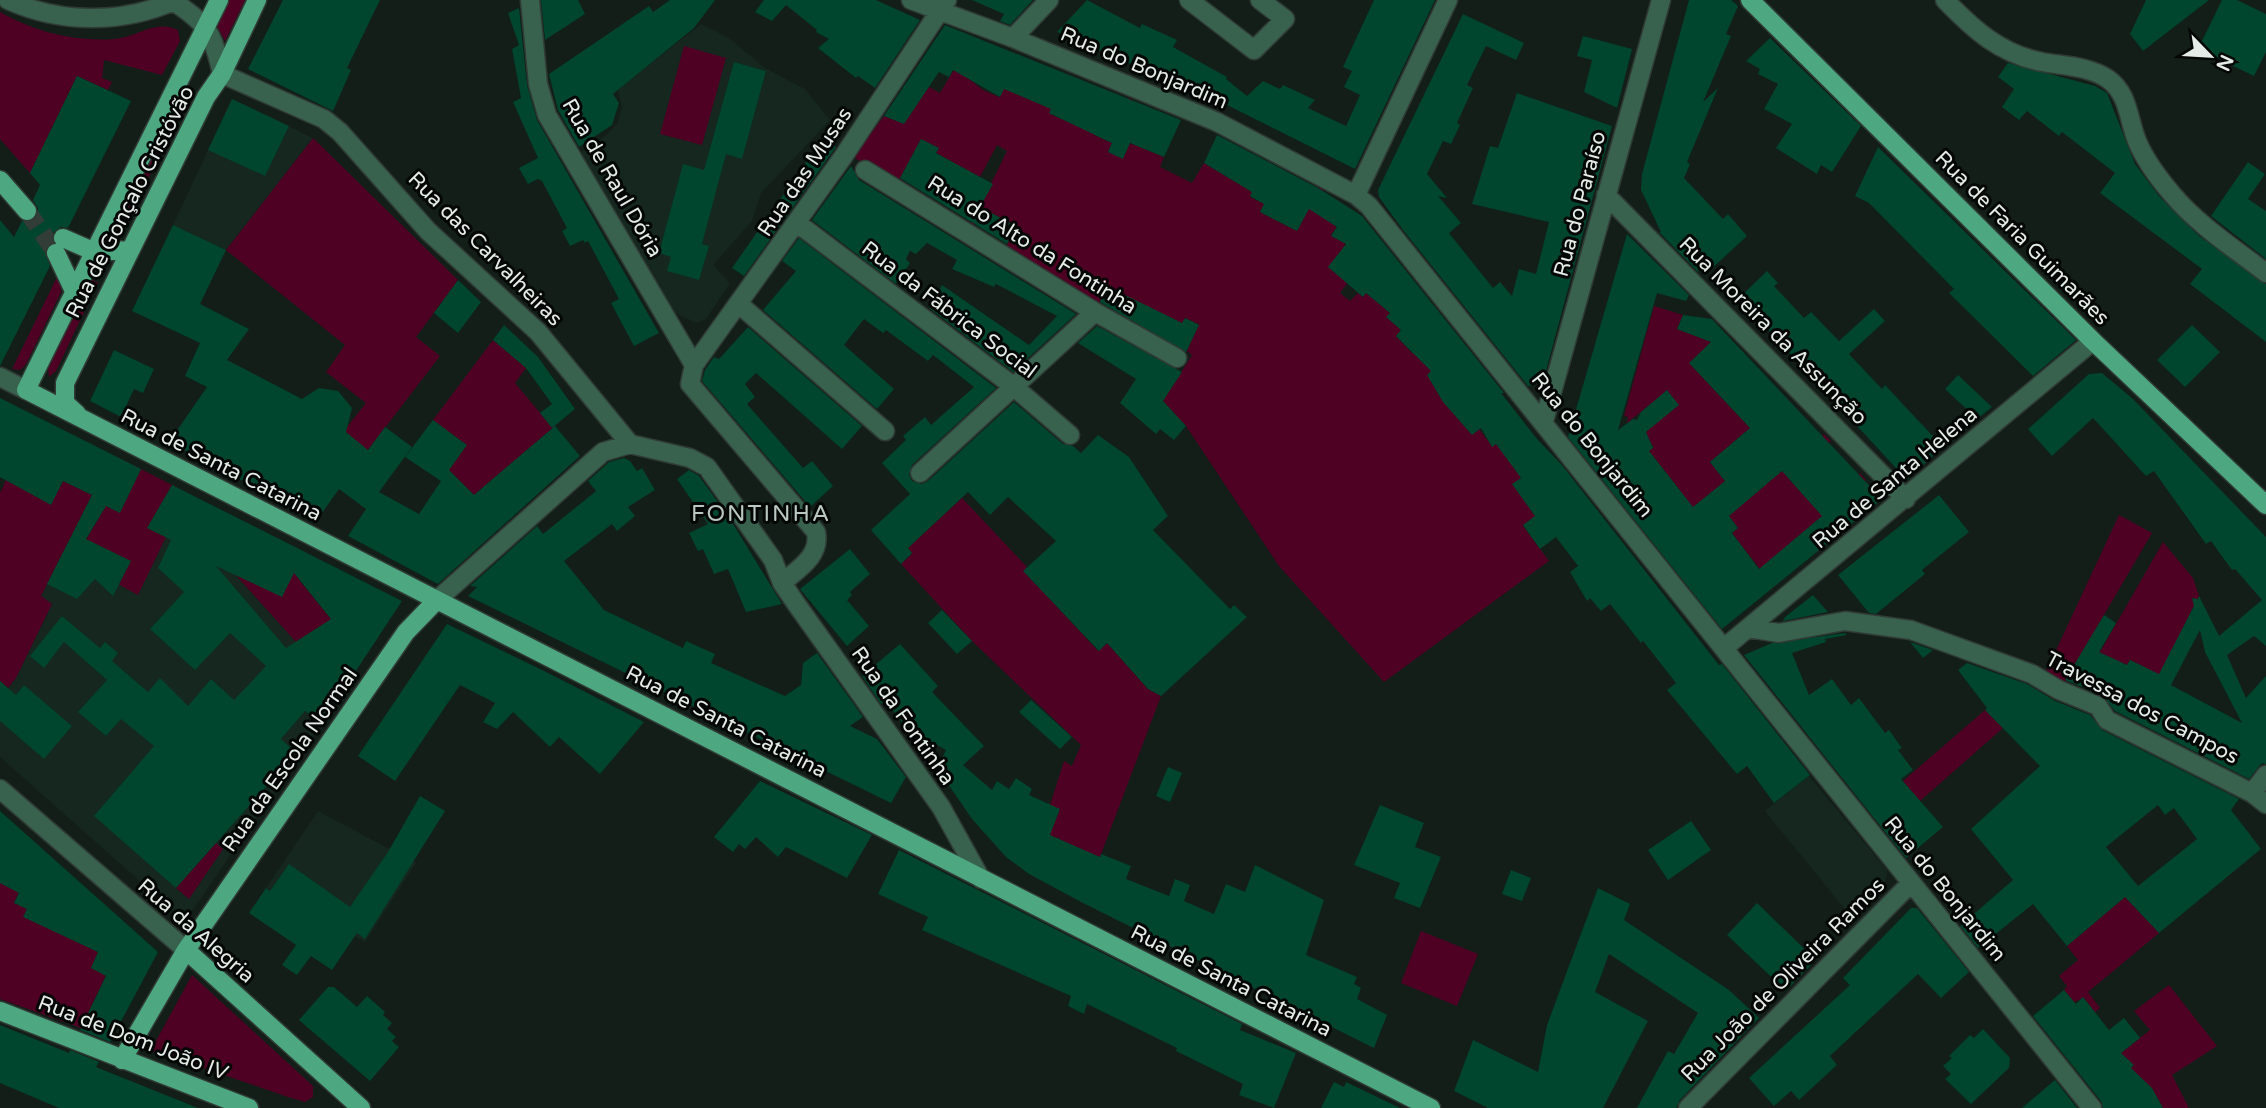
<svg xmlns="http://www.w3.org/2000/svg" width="2266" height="1108" viewBox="0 0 2266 1108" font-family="'Varela Round',sans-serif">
<rect width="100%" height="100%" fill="#131e19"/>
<!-- built -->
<path fill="#15271f" d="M701 24 729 38 765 68 805 89 830 120 761 193 752 221 713 265 730 283 706 319 696 323 664 307 581 152 604 137 617 124 622 107 618 89Z
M232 99 313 138 226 250 173 225Z
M166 537 229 568 296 641 314 668 286 695 321 724 192 911 178 915 0 757V697L16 678 52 604 40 596 62 554 95 571Z
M1809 776 1887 870 1885 887 1853 919 1765 811Z
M318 811 416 863 365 942 335 924 329 932 266 888Z"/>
<!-- green -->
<path fill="#4f0123" d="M226 0H245L225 41 215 22Z
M0 12C35 32 75 42 115 39 137 37 155 19 178 30L180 41 162 75 104 60 102 78 112 82 108 90 77 76 30 173 0 139Z
M684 46 726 58 702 145 660 134Z
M955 68 983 90 999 97 1007 81C1025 103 1031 98 1057 96L1050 114 1090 131 1106 109 1094 135 1109 142 1129 98 1132 99 1108 152 1123 158 1130 143 1164 157 1160 167 1192 183 1204 163 1252 192 1250 197 1264 204 1260 212 1297 231 1320 187 1324 191 1313 207 1333 224 1345 205 1349 208 1331 235 1346 244 1329 267 1352 277 1340 293 1350 301 1358 293 1363 297 1366 293 1390 313 1387 317 1401 330 1396 336 1413 354 1418 349 1492 446 1498 443 1521 478 1513 484 1536 516 1523 526 1549 561 1384 682 1279 566 1186 426 1163 401 1192 355 1187 351 1199 324 1185 318 1182 323 1107 287 1098 306 1006 247 1016 225 982 209 974 226 971 224 1007 151 997 145 980 177 936 153 938 148 921 139 898 182 853 157 884 116 902 123 929 87 940 93Z
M181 94 187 98 122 232 109 241Z
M313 138 458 280 416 337 440 356 351 472 344 431 366 403 326 372 345 345 226 250Z
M59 273 61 292 26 364 20 370 12 369Z
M91 279 98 283 56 371 49 377 48 367Z
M1654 306 1683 315 1677 329 1711 342 1690 364 1750 428 1710 462 1743 504 1824 434 1831 441 1789 479 1804 496 1831 498 1860 473 1866 480 1760 569 1732 533 1738 528 1711 493 1667 527V500L1680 490 1649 451 1654 447 1643 434 1667 391 1627 423 1628 417 1624 416Z
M493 340 526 368 515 383 546 420 555 426 474 495 449 470 466 445 433 420Z
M16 458 51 504 63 481 92 495 41 596 52 604 16 678 8 688 0 681V493Z
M141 469 172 485 148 528 166 537 138 595 74 560 106 506 120 512Z
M962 498 1027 567 1024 571 1098 651 1107 643 1148 689 1161 696 1100 857 1058 845 1060 838 1049 837 1050 805 1064 761 1072 766 1081 745 972 641 901 564 912 554 908 548Z
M2119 515 2152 533 2063 685 2044 676Z
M2163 542 2193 578 2199 596 2154 685 2139 678 2145 667 2130 660 2127 665 2110 657 2096 659Z
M304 552 321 560 300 581 330 618 342 625 316 629 296 642 234 573Z
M1985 710 2003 728 1920 801 1903 781Z
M216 843 223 849 189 899 176 888Z
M0 883 19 892 14 903 27 909 24 916 98 952 91 968 106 975 81 1028 0 999Z
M2125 897 2159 933 2088 992 2100 1008 2095 1012 2084 998 2074 1002 2064 990 2067 986 2059 976 2078 960 2067 946Z
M1421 931 1478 954 1457 1006 1401 983Z
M192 975 313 1086V1097L305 1102 288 1097 151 1050Z
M2169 985 2217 1046 2172 1075 2189 1108H2163L2152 1088 2148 1090 2120 1054 2150 1030 2134 1011Z"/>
<!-- building -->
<path fill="#00452e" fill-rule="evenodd" d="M283 0H380L347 68 351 70 333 111 248 69Z
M541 0H578L585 14 545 40Z
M670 0H715L694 28 613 94 619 103 612 125 579 147 558 110 549 74 649 6 653 12Z
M764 0H876L920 20 875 88 858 76 856 78 818 48 829 39 816 32 817 30 786 5 772 21 755 12Z
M972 0H1033L1010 25 1000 21 1004 14Z
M1087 0 1140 28 1142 24 1177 40 1173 47 1227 77 1226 79 1247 96 1263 81 1280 89 1283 85 1315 100 1308 108 1346 126 1360 95 1344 87 1352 71 1343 67 1374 0H1435L1355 169 1227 105 1057 32Z
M1689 0H1731L1738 6 1726 34 1731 36 1703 102 1718 88 1687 162 1690 164 1684 178 1723 219 1728 214 1747 236 1707 273 1701 266 1698 272 1659 232H1661L1641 190 1642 174Z
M2146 0H2209L2143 51 2130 34Z
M2222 0H2237L2266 14V52L2254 76 2198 49Z
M519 8 527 85 537 120 659 333 634 346 611 303 619 299 588 241 585 243 583 240 570 246 562 231 567 228 542 181 538 179 528 184 519 168 538 158 513 102 521 98 512 49 519 45 508 13Z
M1463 14 1524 43 1516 60 1486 46 1467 85 1473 88 1457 123 1460 125 1451 144 1443 141 1427 174 1447 198 1438 196 1461 223 1449 233 1493 288 1500 282 1512 296 1519 269 1536 274 1549 222 1472 204 1490 146 1498 148 1517 93 1612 126 1543 382 1528 386 1403 230 1379 197 1378 190Z
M945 25 1181 120 1164 157 1130 143 1123 159 1108 152 1112 143 1049 113 1051 109 1004 89 1000 97 953 70 949 77 939 72 904 124 884 116Z
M1583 36 1632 49 1617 108 1584 92 1592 60 1577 56Z
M1770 38 1861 126 1832 172 1821 165 1817 174 1776 148 1792 124 1764 109 1778 84 1758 74 1760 69 1746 61Z
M734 62 766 71 742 159 726 154 702 244 709 246 699 280 667 271 671 257 659 253 683 164 704 170Z
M2008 63 2095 86 2107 93 2135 164 2159 196 2198 235 2266 284V342L2190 284 2202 269 2100 193 2115 173 2062 132 2059 136 2027 111 2019 120 2002 107 2014 89 1998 77Z
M77 76 131 101 68 228 61 227 53 233V242L45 251 50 266 0 366V220L14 237 22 221 30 222 37 215 38 208 33 200 40 185 30 173Z
M232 99 289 126 265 176 208 150Z
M1217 135 1320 189 1362 216 1504 393H1501L1537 439 1561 464 1719 665 1722 664 1810 775 1774 803 1747 766 1737 774 1667 690 1676 683 1643 641 1641 643 1610 604 1601 611 1590 598 1587 601 1570 572 1578 566 1556 537 1540 549 1523 525 1535 516 1512 484 1521 478 1496 444 1492 447 1481 428 1472 435 1443 402 1427 375 1431 371 1396 336 1401 330 1386 317 1390 313 1366 293 1363 297 1328 267 1346 244 1331 236 1337 227 1309 209 1297 231 1260 212 1264 204 1250 196 1252 192 1204 163Z
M823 138 836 147 744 276 732 268Z
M921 139 939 148 936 153 993 184 980 207 1016 226 1007 244 900 178Z
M1878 147 2009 275 2076 340 2033 376 1949 293 1954 289 1869 203 1855 196Z
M2248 162 2265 174 2248 199 2266 211V259L2211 216Z
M851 166 859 180 1076 314 1013 372 929 308 942 285 1029 345 1057 316 996 284 994 287 952 269 957 260 927 243 916 254 910 251 906 259 910 263 896 284 812 220Z
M173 225 226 250 200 304 249 329 227 360 302 399 319 388 338 391 352 408 346 432 368 450 385 427 412 447 379 492 419 514 445 475 441 481 405 457 433 420 467 445 449 470 474 495 555 426 580 456 438 584 348 536 366 509 339 489 317 520 169 442 207 387 185 376 200 343 132 311Z
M1627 234 1689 295 1686 301 1657 293 1618 430 1633 419 1637 420 1641 412 1667 390 1679 405 1646 432 1653 448 1649 451 1693 507 1725 481 1710 462 1750 428 1689 363 1711 342 1677 329 1683 315 1712 319 1882 499 1722 629 1568 437ZM1782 471 1822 516 1759 569 1732 533 1738 528 1729 516Z
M799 238 996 388 912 465 909 475 912 481 922 484 928 481 1014 402 1063 444 1073 446 1081 453 1098 435 1129 457 1168 516 1153 530 1230 609 1234 605 1247 617 1161 696 1148 689 1107 643 1099 651 1023 571 1056 541 1008 497 990 515 968 492 908 548 912 553 901 564 871 530 910 494 882 463 906 440 903 436 925 417 931 425 974 387 933 355 928 361 886 330 883 333 864 319 844 345 894 389 877 409 763 310 796 271 782 261Z
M1767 271 1778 283 1774 286 1804 318 1811 312 1839 341 1874 309 1885 321 1849 354 1882 389 1885 385 1943 447 1907 480 1739 298Z
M458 280 481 302 458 333 434 313Z
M1107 286 1182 323 1185 318 1199 325 1186 352 1100 302Z
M504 325 538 357 575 409 552 428 540 413 552 404 526 368 493 340Z
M2192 325 2220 352 2185 387 2157 360Z
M1097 326 1182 372 1163 401 1186 426 1174 440 1160 429 1156 434 1120 403 1136 379 1078 343Z
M748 327 862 426 842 449 756 373 745 384 755 397 747 404 803 468 812 461 833 486 810 507 702 381 705 370 714 357 719 359Z
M114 350 154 369 143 393 134 389 121 417 90 401Z
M2102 373 2133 399 2266 537V646L2254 636 2227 655 2246 698 2266 676V764L2262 763 2249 779 2115 711 2102 695 2065 680 2104 615 2116 623 2099 652 2127 665 2130 660 2159 674 2194 606 2192 598 2198 599 2199 596 2219 636 2262 600 2235 569 2232 570 2211 541 2206 544 2154 471 2146 476 2093 418 2052 456 2028 429 2089 374ZM2200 630 2205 652 2242 723 2171 685Z
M1958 375 1992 407 1977 419 1945 389Z
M0 398 141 469 120 513 106 506 86 539 131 561 113 596 95 579 77 599 47 584 92 495 63 481 51 505 0 477Z
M624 458 630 461 637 471 642 468 655 490 628 507 635 516 617 531 612 524 564 561 604 610 683 648 686 641 715 654 711 663 785 696 801 685 803 663 817 653 863 717 850 726 877 739 906 777 891 803 468 596 477 587 470 586 537 526 543 534 596 491 588 481 609 462Z
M689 470 699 476 730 519 782 604 746 612 728 569 714 574 703 549 698 551 689 533 708 524 677 479Z
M172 485 402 601 321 724 305 711 281 739 296 753 176 888 94 816 154 746 121 719 106 736 78 712 107 680 64 642 44 668 30 656 62 616 100 648 105 642 118 653 112 661 148 692 160 678 188 706 211 679 234 700 266 666 230 633 195 670 150 629 184 592 158 568 171 540 147 528ZM216 566 282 597 294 573 331 619 286 648Z
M1939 495 1969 532 1922 570 1925 574 1876 614 1869 613 1838 575Z
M850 549 870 574 850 592 852 595 847 600 869 626 847 646 800 589Z
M1813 595 1828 612 1783 621 1785 617Z
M942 610 972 641 957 654 928 623Z
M447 624 550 674 644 722 600 774 559 737 550 747 513 712 497 729 483 722 495 703 460 685 395 781 358 756Z
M1845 633 1847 635 1825 639 1826 642 1792 653 1809 695 1832 679 1851 705 1859 698 1885 733 1889 730 1902 748 1898 750 1913 770 1901 779 1943 827 1906 858 1744 655 1772 643Z
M1910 642 1933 650 1923 658Z
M900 644 938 686 932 692 984 746 963 765 992 790 997 781 1009 789 1016 778 1032 789 1029 795 1060 809 1050 835 1100 857 1101 854 1131 866 1126 879 1169 896 1175 879 1190 885 1184 901 1214 914 1226 884 1245 892 1255 865 1324 900 1306 955 1357 977 1354 984 1361 988 1357 999 1387 1015 1374 1048 1083 903 1029 874 1006 857 972 819 937 768 946 750 928 740 922 749 886 701 881 704 862 676Z
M1967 663 2027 684 2055 701 2090 715 2102 730 2239 799 2231 810 2261 849 2159 933 2125 897 2067 946 2033 904 1978 948 1960 926 2013 880 1971 829 2040 766 1985 710 1987 708 1958 670ZM2158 805 2165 815 2174 808 2197 839 2138 886 2106 847Z
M0 681 16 695 24 685 72 726 44 759 0 721Z
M1031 700 1072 737 1060 749 1019 712Z
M1168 767 1182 773 1170 802 1156 796Z
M760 781 872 835 847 878 786 847 778 857 756 837 745 849 739 844 733 852 714 837Z
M420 796 445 811 365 939 357 933 332 970 311 956 297 975 282 965 296 945 249 913 266 888 270 891 289 864 350 907 388 852Z
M1380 805 1424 823 1415 847 1441 857 1420 908 1394 898 1400 883 1354 865Z
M0 811 158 952 110 1042 80 1030 106 976 91 968 98 952 23 917 27 909 14 903 19 893 0 883Z
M1691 821 1711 850 1668 880 1648 850Z
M899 850 1242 1024 1240 1030 1296 1053 1274 1108 1239 1095 1243 1084 1176 1051 1177 1048 1087 1004 1084 1014 1068 1006 1071 996 922 930 928 917 878 894Z
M1511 870 1531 878 1522 901 1502 894Z
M1598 888 1630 904 1624 920 1729 990 1759 1018 1680 1100 1676 1108H1637L1668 1051 1674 1054 1698 1013 1609 954 1595 992 1648 1021 1603 1108H1488L1454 1091 1473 1040 1538 1072 1547 1025Z
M1757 903 1816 960 1786 991 1727 935Z
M1911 908H1917L1969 972 1941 998 1918 974 1830 1056 1837 1065 1799 1100 1791 1091 1774 1106 1749 1078 1850 985 1843 978Z
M328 987H334L357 1007 367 996 385 1012 383 1015 392 1023 387 1029 396 1037 392 1041 399 1047 370 1081 299 1020Z
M2064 990 2076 1004 2083 997 2109 1030 2124 1018 2140 1038 2121 1053 2134 1065 2131 1068 2152 1088 2163 1108H2103L2101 1101 2033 1016Z
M0 1025 69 1053 70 1050 99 1062 96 1067 198 1108H59L0 1083Z
M1983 1029 2010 1058 2009 1068 1971 1104 1945 1079 1951 1074 1943 1066 1952 1058 1949 1056 1970 1035 1974 1038Z
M2055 1080 2077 1108H2022Z
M1334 1082 1344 1087 1346 1082 1400 1108H1321Z"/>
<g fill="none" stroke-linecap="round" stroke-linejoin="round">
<!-- major-tunnel -->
<path stroke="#323d38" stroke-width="18" stroke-dasharray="18 9" stroke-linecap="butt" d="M27 211 56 253"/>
<!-- minor casing -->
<g stroke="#303b36" stroke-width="21">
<path id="minor" d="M8 0C61 24 123 24 176 0
M530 0 538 84 547 115 694 365
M911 0 1013 38 1217 122 1356 195 1369 206 2092 1108
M1189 0 1254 50 1285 19 1260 0
M1945 0C1973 29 2000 54 2042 62 2063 66 2089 66 2108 79 2129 94 2128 119 2137 141 2144 158 2160 180 2172 194 2198 225 2235 249 2266 273
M174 2C208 24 213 34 222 74L324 119 340 132 428 231 538 332 630 444
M1013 38 1049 0
M865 170 1095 312 1177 358
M1356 195 1448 0
M1606 195 1906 499
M797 223 1013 386 1070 435
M740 305 885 431
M0 377 26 390
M1544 421 1661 0
M630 444 690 458 707 467 773 560 782 583 797 605 941 807 981 879
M920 473 1095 312
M782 583C798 569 821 556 816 532L690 384 694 365 843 157 947 0
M437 600 603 452 630 444
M1748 628 1779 633 1845 621 1911 630 2032 674 2059 690 2098 706 2107 720 2252 793 2266 804
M1724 648 2093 341
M0 789 186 950
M2252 793 2266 775
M1688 1108 1910 884"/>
</g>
<!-- major casing -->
<g stroke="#303b36" stroke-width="21">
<path id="major" d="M219 0 26 390 1431 1108
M1750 0 2093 341 2266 505
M0 180 27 211
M63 238 95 252 130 250
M56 253 74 291
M77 414 65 403V383L206 97 222 74 257 0
M186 950 361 1108
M0 1011 249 1108
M122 1060 186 950 406 632 437 600"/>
</g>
<!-- minor -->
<use href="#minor" stroke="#38614e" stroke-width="18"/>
<!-- major -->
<use href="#major" stroke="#4da881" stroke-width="18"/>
</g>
<g text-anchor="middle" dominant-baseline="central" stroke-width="6" stroke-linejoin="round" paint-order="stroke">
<!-- street labels -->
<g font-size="21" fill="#e5ece8" stroke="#040705">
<text transform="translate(1144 68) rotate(23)">Rua do Bonjardim</text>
<text transform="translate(805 172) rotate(-56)">Rua das Musas</text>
<text transform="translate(612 178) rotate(60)">Rua de Raul Dória</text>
<text transform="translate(130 202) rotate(-63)">Rua de Gonçalo Cristóvão</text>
<text transform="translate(1580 204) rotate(-75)">Rua do Paraíso</text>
<text transform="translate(2022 238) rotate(45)">Rua de Faria Guimarães</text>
<text transform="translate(1032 245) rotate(32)">Rua do Alto da Fontinha</text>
<text transform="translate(485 249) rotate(45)">Rua das Carvalheiras</text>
<text transform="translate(949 310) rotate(37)">Rua da Fábrica Social</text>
<text transform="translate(1773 331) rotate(45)">Rua Moreira da Assunção</text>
<text transform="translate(1592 445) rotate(51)">Rua do Bonjardim</text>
<text transform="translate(221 465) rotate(27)">Rua de Santa Catarina</text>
<text transform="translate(1895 478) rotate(-40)">Rua de Santa Helena</text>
<text transform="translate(2142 708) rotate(28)">Travessa dos Campos</text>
<text transform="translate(903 716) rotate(55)">Rua da Fontinha</text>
<text transform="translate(726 722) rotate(27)">Rua de Santa Catarina</text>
<text transform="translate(290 760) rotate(-55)">Rua da Escola Normal</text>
<text transform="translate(1945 889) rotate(51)">Rua do Bonjardim</text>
<text transform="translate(196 931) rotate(41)">Rua da Alegria</text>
<text transform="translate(1783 980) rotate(-45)">Rua João de Oliveira Ramos</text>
<text transform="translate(1231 981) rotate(27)">Rua de Santa Catarina</text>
<text transform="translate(133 1038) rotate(21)">Rua de Dom João IV</text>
</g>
<!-- neighbourhood labels -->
<g font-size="23" letter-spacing="2" fill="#bac8c1" stroke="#040705">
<text x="761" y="514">FONTINHA</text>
</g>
</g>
<!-- north arrow -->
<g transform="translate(2210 56) rotate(115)" stroke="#040705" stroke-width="5" paint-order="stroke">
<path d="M0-5L12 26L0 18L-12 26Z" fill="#e5ece8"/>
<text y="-10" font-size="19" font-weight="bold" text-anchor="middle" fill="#e5ece8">N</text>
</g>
</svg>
